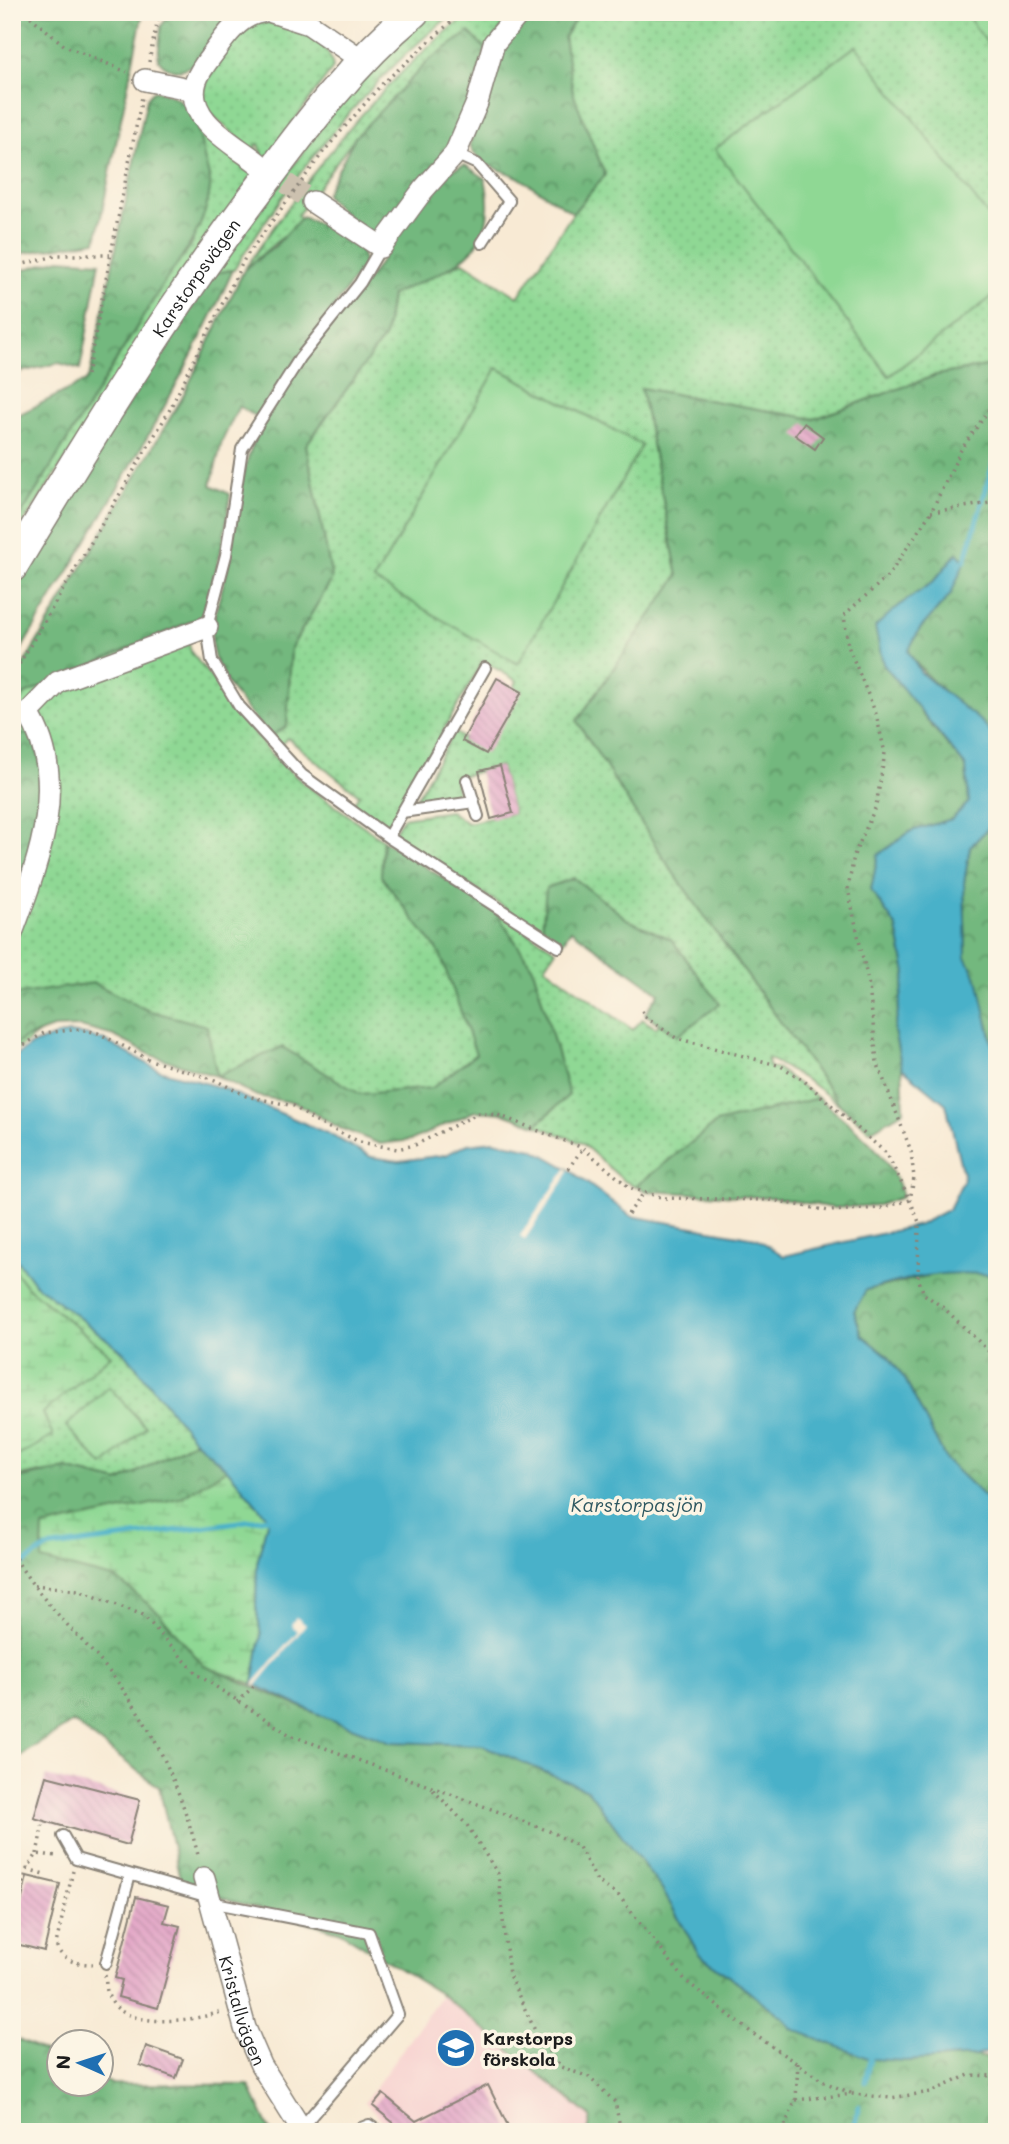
<svg xmlns="http://www.w3.org/2000/svg" width="1009" height="2144" viewBox="0 0 1009 2144" font-family="Mali,sans-serif">
<defs>
<pattern id="grass-dots" width="8" height="8" patternUnits="userSpaceOnUse" patternTransform="scale(1.75)"><rect width="8" height="8" fill="#8fd894"/><path d="M2 2h.1M6 6h.1" fill="none" stroke="#7bb97f" stroke-width="1.8" stroke-linecap="round"/></pattern>
<pattern id="forest-crowns" width="20" height="18" patternUnits="userSpaceOnUse" patternTransform="scale(1.75)"><rect width="20" height="18" fill="#73b87e"/><path d="M2 6a3 3 0 1 1 6 0M12 15a3 3 0 1 1 6 0" fill="none" stroke="#5e9566"/></pattern>
<pattern id="wetland-marsh" width="20" height="14" patternUnits="userSpaceOnUse" patternTransform="scale(1.75)"><rect width="20" height="14" fill="#8fd894"/><path d="M1 5h8M5 5V1M11 12h8M15 12V8" fill="none" stroke="#7bb97f"/></pattern>
<pattern id="building-back-hatch" width="6" height="6" patternUnits="userSpaceOnUse" patternTransform="scale(1.75)"><rect width="6" height="6" fill="#e2a4c6"/><path d="M-1 5l2 2M0 0l6 6M5-1l2 2" fill="none" stroke="#c18daa"/></pattern>
</defs>
<rect width="100%" height="100%" fill="#fcf5e5"/>
<filter id="ink" filterUnits="userSpaceOnUse"><feTurbulence type="fractalNoise" baseFrequency=".0143" numOctaves="2"/><feDisplacementMap in="SourceGraphic" scale="14" xChannelSelector="R" yChannelSelector="G"/><feConvolveMatrix kernelMatrix="1 2 1 2 8 2 1 2 1" color-interpolation-filters="sRGB"/></filter>
<filter id="wash" filterUnits="userSpaceOnUse"><feTurbulence type="fractalNoise" baseFrequency=".00686" numOctaves="4" result="noise"/><feDisplacementMap in="SourceGraphic" scale="28" xChannelSelector="R" yChannelSelector="G"/><feGaussianBlur stdDeviation="1.57" result="paint"/><feColorMatrix in="noise" values="0 0 0 0 0 0 0 0 0 0 0 0 0 0 0 0 0 1.4 0 .05"/><feComposite in="paint" operator="in"/></filter>
<g filter="url(#wash)">
<rect width="100%" height="100%" fill="#f8ead4"/>
<!-- built -->
<path fill="#f7d0cf" d="M442 1994 591 2117 588 2132H393L365 2102Z"/>
<!-- grass -->
<path fill="url(#grass-dots)" stroke="#567a58" stroke-width="2" d="M433 12H455C370 78 290 178 234 270L214 273 336 108 391 49Z
M471 12H513L486 49 355 137 297 216 351 251 249 372 209 468 178 599 191 652 271 754 303 783 383 840 382 852 516 943 495 911 556 950 545 967 633 1030 642 1019 656 1028 697 973 671 939 628 920 574 878 542 931 392 836 403 818 450 811 467 823 513 813 500 766 455 778 457 791 450 800 412 806 454 732 463 738V741L521 692 514 688 517 681 483 661 388 828 352 805 359 795 287 738 279 748 270 737 287 726 291 648 332 579 306 445 385 336 391 295 463 262 518 297 573 213 605 175 573 93 564 37 580 12H965L997 56V364L937 375 814 419 641 388 678 576 577 721 670 868 840 1105 811 1083 768 1058 769 1067 779 1070 818 1098C766 1111 677 1152 636 1186L624 1181 582 1143 536 1125 555 1108 540 1097 423 1115 216 1076 66 1014 12 1053V715L90 586 283 236 244 270C309 174 378 83 471 12Z
M257 21C286 24 329 34 333 68L254 175 12 540V530L165 281 193 243 197 121 252 167 241 168 253 169 263 156 259 144 255 146 258 154 201 106C206 67 228 45 257 21Z
M12 1253 34 1283 126 1354 195 1441 119 1482 66 1469 12 1477Z"/>
<!-- forest -->
<path fill="url(#forest-crowns)" stroke="#486a4d" stroke-width="2" d="M12 12H143L96 241 12 255Z
M172 12H239C220 34 185 95 158 59L161 26Z
M528 12H580L564 37 573 93 605 175 573 213 518 177 483 163 473 152 470 144 498 49Z
M469 32 486 49 456 141 387 231C361 239 343 211 325 195L355 137 429 60Z
M154 90C194 98 197 122 204 157 206 167 212 180 210 189 206 224 185 254 165 281L12 530V418L86 381 90 374 147 98Z
M465 165 485 178C502 256 450 268 391 295L385 336 306 445 332 579 291 648 287 726 270 737C251 715 225 687 215 659 205 630 221 598 227 570 236 532 236 492 249 455 270 393 335 325 374 271 400 236 421 177 465 165Z
M302 217C324 227 368 237 363 266L256 417 239 406 222 441 211 485 230 494C226 537 216 577 201 617L12 700V684L182 398 244 270 275 246Z
M60 259 100 262 80 369 59 363 12 374V273Z
M233 270C171 408 89 535 12 665V589L92 459 214 273Z
M997 364V740C969 707 930 688 908 651L919 630 951 594 957 553 933 582 898 606 921 713 966 767 969 802 952 819 911 831 878 856 871 890 897 928 906 973 894 1031 902 1068 904 1111 870 1131 840 1105 670 868 577 721 678 576 641 388 814 419 937 375Z
M30 733C61 789 27 862 12 919V737Z
M997 819V1065L989 1026 966 957 964 883 970 847Z
M383 840 495 911 533 968 569 1095 536 1125 504 1113 475 1111 412 1140 380 1144 340 1128 296 1103 257 1096 216 1076 151 1055 114 1036 80 1027 53 1028 23 1039 12 1048V995L94 983 147 1010 207 1026 217 1076 282 1047 360 1094 432 1088 476 1054 440 954 381 876Z
M574 878 628 920 671 939 720 1004 677 1036 645 1014 659 993 571 930 562 943 542 931 546 888Z
M818 1098C852 1126 891 1153 902 1197L879 1205 834 1208 776 1198 646 1191 636 1186 716 1123Z
M951 1271 995 1275 997 1278V1509L946 1460 906 1381 888 1356 862 1335 854 1310 866 1290Z
M195 1441 227 1469 180 1498 43 1527 42 1560 117 1579 159 1613 204 1666 327 1718 391 1742 482 1745 588 1790 663 1891 699 1954 784 2018 792 2029 906 2061 975 2056 997 2059V2132H588L591 2117 442 1995 339 1931 182 1887 159 1787 73 1722 12 1761V1480L66 1469 119 1482Z
M12 2037 59 2059 60 2084H102V2079L112 2084 249 2085 271 2132H12Z"/>
<!-- wetland -->
<path fill="url(#wetland-marsh)" stroke="#567a58" stroke-width="2" d="M12 1267 26 1286 111 1355 43 1413 53 1436 12 1459Z
M227 1469 268 1518 257 1564 256 1607 261 1635 253 1684 204 1666 159 1613 117 1579 42 1560 43 1527 180 1498Z"/>
<!-- garden -->
<path fill="#8fd894" stroke="#567a58" stroke-width="2" d="M965 12H997V56L965 13Z
M856 46 997 227V293L889 376 715 149Z
M497 368 642 445 518 664 374 580Z
M109 1387 146 1427 103 1466 66 1426Z"/>
<!-- water -->
<path fill="#4ab1c9" stroke="#336672" stroke-width="2" d="M957 553 965 561 951 594 919 630 908 651 921 673 984 724 997 740V819L970 847 964 883 966 957 979 983 997 1065V1278L994 1275C941 1270 917 1276 866 1290L854 1311 862 1335 888 1356 906 1381 946 1460 997 1509V2050L975 2056 906 2061 870 2059 792 2029 784 2018 699 1954 663 1891 588 1790 482 1745 391 1742 327 1718 253 1684 261 1635 256 1607 257 1564 268 1518 227 1469 195 1441 126 1354 34 1283 12 1253V1059L29 1046 53 1037 69 1033 86 1035 105 1041 159 1070 222 1088 329 1134 371 1157 399 1161 445 1155 468 1144 494 1141 533 1149 567 1168 631 1216 756 1238 784 1256 919 1225 949 1209 964 1179 946 1104 902 1068 894 1031 906 973 897 928 871 890 878 855 911 831 952 819 969 802 966 767 883 664 875 627 898 606 933 582Z"/>
<!-- pier -->
<path fill="#f8ead4" d="M567 1168 569 1170 563 1182 525 1239 520 1236Z
M296 1617 306 1625 256 1686 253 1684 298 1631 291 1625Z"/>
<g fill="none" stroke-linecap="round" stroke-linejoin="round">
<!-- stream -->
<path stroke="#4ab1c9" stroke-width="5" d="M965 561 997 451
M12 1572 46 1548 268 1518
M865 2082 870 2059
M853 2132 859 2106"/>
</g>
<g id="blocks">
<!-- building -->
<path fill="url(#building-back-hatch)" d="M804 423 823 437 815 449 795 435Z
M497 678 522 692 486 754 462 741Z
M500 766 513 813 491 819 479 771Z
M46 1776 140 1800 128 1845 34 1818Z
M27 1876 60 1884 44 1951 12 1943Z
M136 1897 169 1905 164 1922 180 1926 158 2008 118 1997 122 1980 115 1978Z
M146 2046 183 2059 176 2078 140 2065Z
M488 2085 511 2132H395L401 2129 373 2106 383 2094 416 2121Z"/>
</g>
</g>
<g filter="url(#ink)">
<use href="#blocks" fill-opacity="0" stroke="#8a8378" stroke-width="2"/>
<g fill="none" stroke-linecap="round" stroke-linejoin="round">
<!-- minor-tunnel -->
<path stroke="#ccc1af" stroke-width="21" stroke-dasharray="21 10" stroke-linecap="butt" d="M261 165 313 202"/>
<!-- service casing -->
<g stroke="#8a8378" stroke-width="14">
<path id="service" d="M455 154 477 164 509 201 482 243
M381 247 360 283 300 358 242 449 226 555 207 627 212 661 239 706 302 775 388 837 559 947
M467 780 478 816
M402 812 474 802
M388 837 485 668
M63 1836 76 1859 209 1897
M210 1902 369 1933 398 2014 301 2128
M106 1963 130 1875
M351 2132 369 2125 379 2132"/>
</g>
<!-- minor casing -->
<g stroke="#8a8378" stroke-width="24">
<g id="minor">
<path d="M272 12 309 24 362 60"/>
<path d="M145 80 194 90"/>
<path d="M258 163C233 143 184 119 196 81 200 68 212 56 220 44 231 29 243 15 262 12"/>
<path d="M313 202 381 247 423 190 455 154 477 103 494 43 520 12"/>
<path d="M12 717 28 713 58 682 207 627"/>
<path d="M12 933C37 865 71 781 28 713"/>
<path id="s1" d="M204 1878 245 2028 261 2065 303 2132"/>
</g>
</g>
<!-- secondary casing -->
<g stroke="#8a8378" stroke-width="33">
<g id="secondary">
<path id="s2" d="M12 567C91 436 170 306 263 184 309 122 354 62 414 12"/>
</g>
</g>
<!-- path -->
<path stroke="#8a8378" stroke-width="3.5" stroke-dasharray="2 5" stroke-linecap="butt" d="M25 12 65 46 127 72
M149 62 159 12
M12 267 59 255H110
M87 375 142 97
M997 398 961 450 931 512 889 575 844 615 848 646 876 714 885 753 876 806 854 855 848 889 869 986 877 1062 911 1151 914 1178 910 1200 919 1222 918 1278 924 1294 945 1309 997 1359
M931 512 997 502
M12 676 169 411 245 258 324 151 381 85 462 12
M12 1052 44 1033 80 1029 98 1033 150 1060 215 1080 246 1096 294 1106 314 1121 360 1142 397 1149 415 1145 479 1113 498 1115 583 1148 630 1188 664 1198 772 1200 829 1211 881 1208 910 1200 887 1154 803 1080 781 1066 676 1038 644 1016 642 1010
M568 1169 583 1148
M628 1214 643 1194
M12 1552C34 1594 73 1629 103 1664 152 1722 181 1787 199 1859
M34 1585 78 1590 143 1615 198 1675 290 1735 494 1810 554 1833 579 1847 597 1881 619 1896 686 1981 752 2033 824 2082 853 2094
M237 1702 255 1685
M433 1790 467 1825 498 1874 509 1975 539 2039 561 2067 589 2077 615 2102 621 2132
M37 1854 43 1823
M27 1869 44 1874
M73 1871 56 1944C61 1961 77 1964 93 1964
M12 1924 27 1869 37 1854 57 1856
M105 1975C106 1982 106 1991 109 1997 124 2031 193 2021 221 2012
M796 2100 853 2094 890 2098 931 2092 969 2075 997 2076
M782 2132 796 2100 798 2061"/>
<!-- service -->
<use href="#service" stroke="#fff" stroke-width="10"/>
<!-- minor -->
<use href="#minor" stroke="#fff" stroke-width="21"/>
<!-- secondary -->
<use href="#secondary" stroke="#fff" stroke-width="30"/>
</g>
</g>
<!-- icons -->
<defs>
<g id="school-disc" transform="scale(2.0125)"><circle r="9.5" fill="#1f6fb2" stroke="#fcf5e5"/><path d="M0-5L7-2L0 1L-7-2ZM-4 1L0 2.5L4 1V4Q0 6-4 4Z" fill="#fff"/></g>
</defs>
<g fill-rule="evenodd">
<use href="#school-disc" x="456" y="2048"/>
</g>
<g text-anchor="middle" dominant-baseline="central" stroke-width="7" stroke-linejoin="round" paint-order="stroke">
<!-- street labels -->
<g font-size="18" fill="#1c1c1c" stroke="#fcf5e5">
<text stroke="none"><textPath href="#s2" startOffset="343">Karstorpsvägen</textPath></text>
<text stroke="none"><textPath href="#s1" startOffset="138">Kristallvägen</textPath></text>
</g>
<!-- poi labels -->
<g font-size="18" font-weight="bold" fill="#1c1c1c" stroke="#fcf5e5" text-anchor="start">
<text x="483" y="2038">Karstorps<tspan x="483" dy="21">förskola</tspan></text>
</g>
<!-- water labels -->
<g font-size="19" font-style="italic" fill="#2e5861" stroke="#fcf5e5">
<text x="637" y="1504">Karstorpasjön</text>
</g>
</g>
<!-- margin -->
<rect width="1009" height="2144" fill="none" stroke="#fcf5e5" stroke-width="42"/>
<!-- north arrow -->
<g transform="translate(80 2063) rotate(273)"><circle r="33" fill="#fcf5e5" stroke="#a29e95" stroke-width="2"/>
<path d="M0-5L12 26L0 18L-12 26Z" fill="#1f6fb2"/>
<text y="-10" font-size="19" font-weight="bold" text-anchor="middle" fill="#1c1c1c">N</text>
</g>
</svg>
